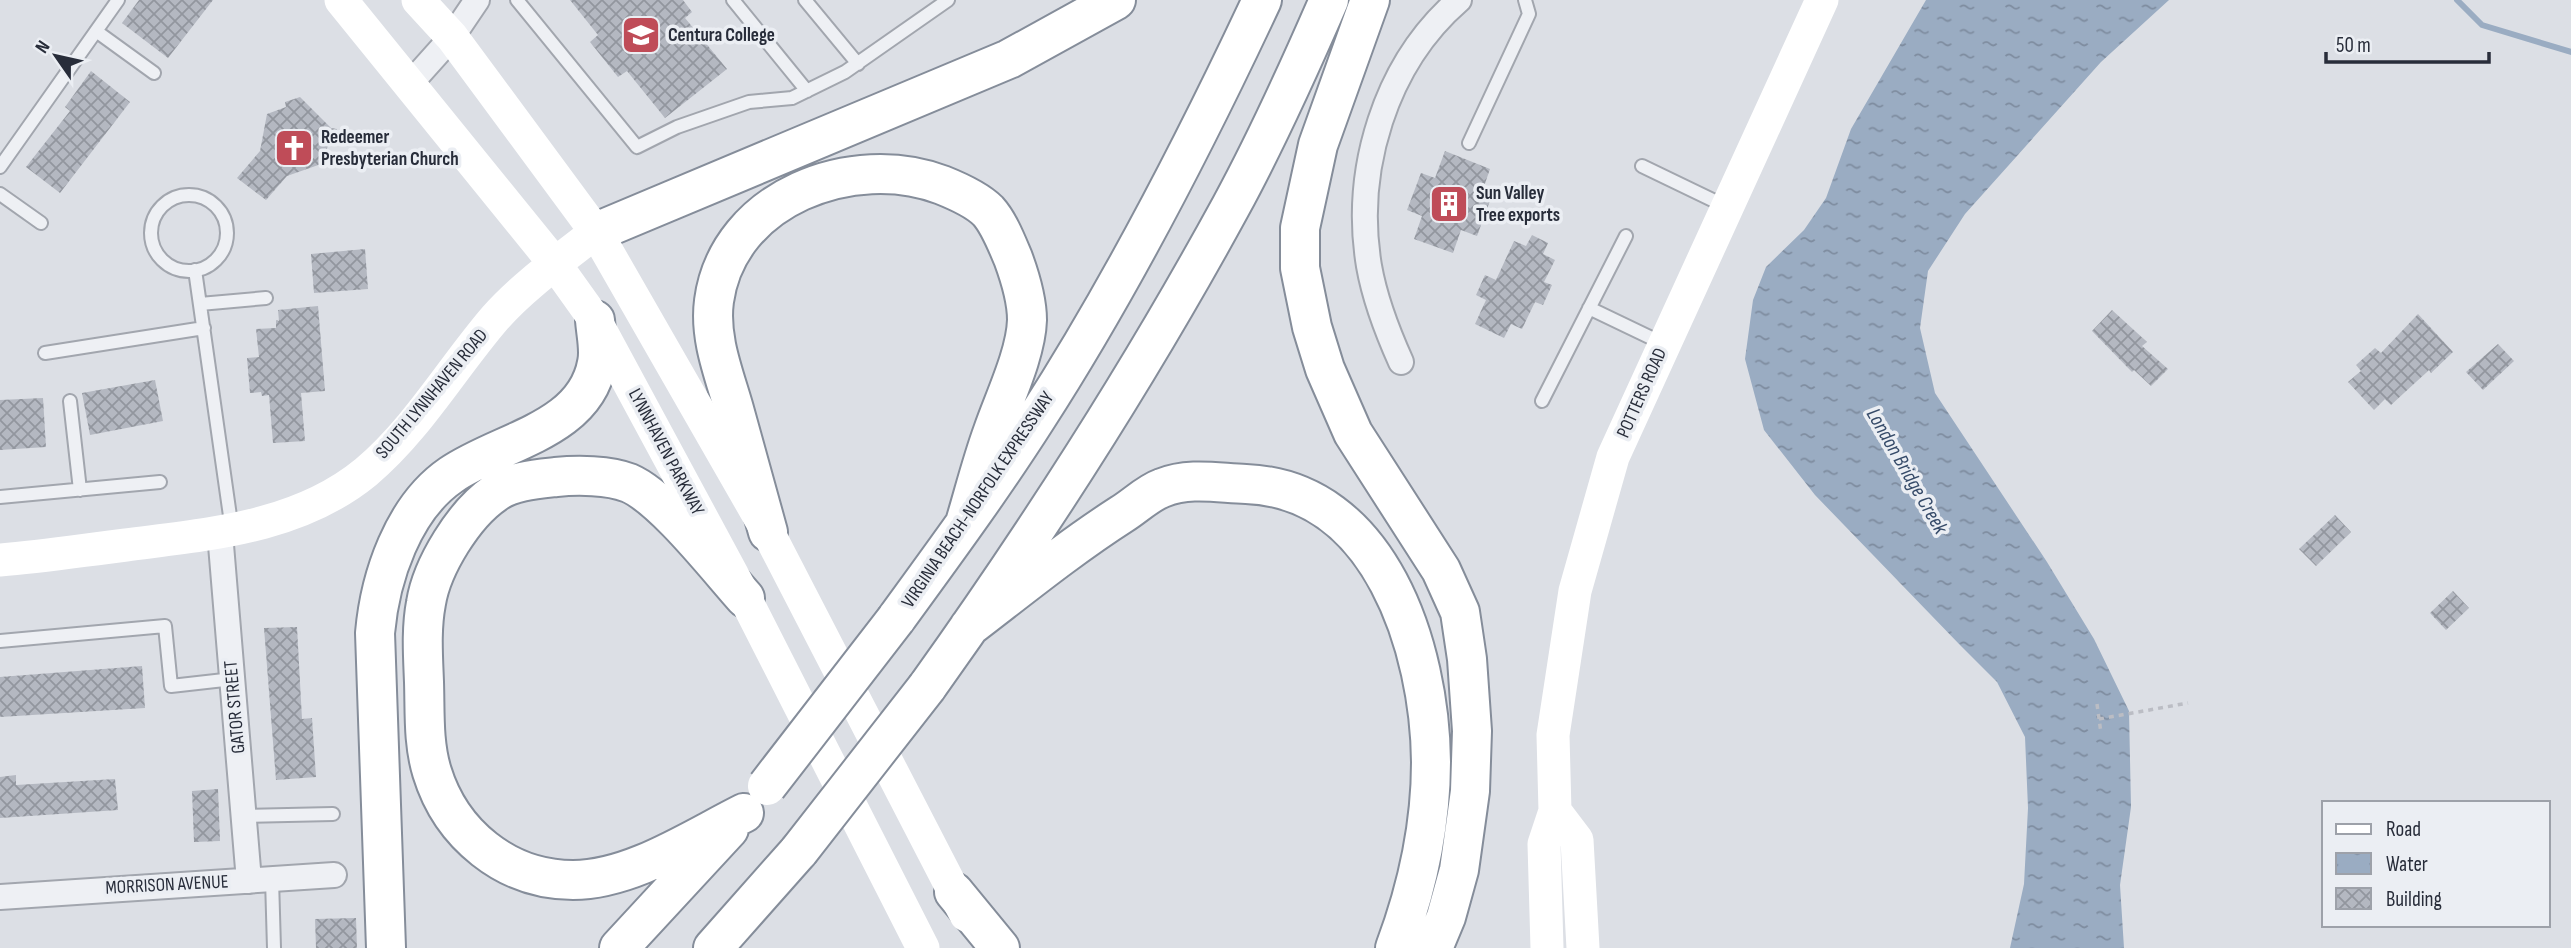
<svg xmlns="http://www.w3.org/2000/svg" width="2571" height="948" viewBox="0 0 2571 948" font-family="'Sofia Sans Condensed',sans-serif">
<defs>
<pattern id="water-ripples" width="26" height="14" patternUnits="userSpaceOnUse" patternTransform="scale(1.75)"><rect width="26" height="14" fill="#9aacc2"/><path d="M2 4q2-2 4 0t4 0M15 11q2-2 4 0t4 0" fill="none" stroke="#7e8c9f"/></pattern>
<pattern id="building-cross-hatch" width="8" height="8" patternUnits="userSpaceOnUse" patternTransform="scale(1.75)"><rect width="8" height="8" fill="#b4b8c1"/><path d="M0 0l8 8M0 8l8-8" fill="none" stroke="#92969e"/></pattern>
</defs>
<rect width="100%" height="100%" fill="#dcdfe5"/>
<!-- water -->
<path fill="url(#water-ripples)" d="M1926 0H2169L2101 62 1965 214 1928 271 1920 328 1935 393 2047 562 2094 639 2129 711 2131 807 2120 885 2124 948H2010L2024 884 2028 808 2025 737 1997 682 1959 644 1815 495 1764 430 1745 359 1753 300 1766 267 1804 230 1826 198 1851 129Z"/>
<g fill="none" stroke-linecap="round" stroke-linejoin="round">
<!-- stream -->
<path stroke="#9aacc2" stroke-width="6" d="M2457 0 2482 25 2571 52"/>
</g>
<!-- building -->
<path fill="url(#building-cross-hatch)" d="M139 0H213L168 58 122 23Z
M570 0H683L692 12 685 18 727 69 665 118 627 71 618 77 590 42 598 35Z
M91 71 130 102 60 193 26 167 70 111 65 107Z
M300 97 331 128 337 129 334 145 328 144 324 163 287 176 266 200 237 178 260 151 267 114 286 107 285 102Z
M1445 151 1490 169 1481 195 1491 198 1477 236 1461 230 1453 253 1414 239 1422 216 1407 210 1421 173 1435 178Z
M1532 235 1548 243 1543 254 1555 260 1544 282 1552 285 1543 305 1535 302 1522 329 1511 324 1504 338 1475 324 1486 300 1476 295 1485 275 1496 280 1514 241 1526 246Z
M365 249 368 289 314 293 311 254Z
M318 306 325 391 301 393 305 441 273 443 269 395 262 396 261 392 250 393 247 358 259 357 256 329 276 328V320L279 321 278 310Z
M2112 310 2147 342 2142 346 2168 369 2151 386 2134 370 2132 372 2092 331Z
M2418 314 2453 352 2431 373 2429 370 2391 405 2385 399 2374 410 2348 382 2361 371 2356 365 2375 348 2381 353Z
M2498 344 2514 361 2483 390 2466 372Z
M155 380 163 421 90 435 82 393Z
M43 398 46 447 0 450V400Z
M2335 515 2351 532 2316 566 2299 549Z
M2453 591 2469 608 2446 630 2430 613Z
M297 627 302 719 312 718 316 777 276 780 264 628Z
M142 666 145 708 0 717V677Z
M16 775V785L115 779 118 810 0 818V777Z
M218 789 220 841 194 842 192 791Z
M356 918 357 948H316L315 919Z"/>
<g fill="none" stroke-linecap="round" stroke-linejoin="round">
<!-- lane casing -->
<g stroke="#a2a6ae" stroke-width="16">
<path id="lane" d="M517 0 637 147 677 127 749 102 792 98 845 72 948 0
M733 0 807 91
M805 0 858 64
M96 31 154 73
M1469 143 1529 14 1525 0
M1642 166 1727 207
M0 167 118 0
M0 194 41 223
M151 233a38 38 0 1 1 76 0a38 38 0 1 1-76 0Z
M195 270 232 530
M200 304 266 298
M1589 308 1664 344
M45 353 204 328
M70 401 80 490
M1542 401 1626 236
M0 497 160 482
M0 641 165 626 171 686 233 679
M244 816 333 814
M272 879 274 948"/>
</g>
<!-- street casing -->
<g stroke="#a2a6ae" stroke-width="28">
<path id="street" d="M409 85 452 37 477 0
M1401 362C1387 331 1375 300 1369 266 1353 170 1385 64 1459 0
M220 533 249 881
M0 897 334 875"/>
</g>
<!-- highway casing -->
<g stroke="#858d9a" stroke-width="42">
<path id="highway" d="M1370 0 1318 145 1300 228V268L1312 327 1325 369 1353 433 1441 570 1460 612 1467 659 1472 731 1470 791 1459 870 1446 917 1433 948
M596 232 1009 59 1116 0
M768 532C757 491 745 450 734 409 724 374 709 338 714 301 728 197 854 151 942 185 957 191 977 200 988 211 999 223 1007 244 1013 258 1020 277 1027 300 1027 320 1026 354 1004 399 993 431 982 461 974 493 965 523
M896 619C944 553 992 488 1036 419 1120 289 1196 141 1262 0
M969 627C1020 588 1069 548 1122 514 1135 506 1148 493 1162 488 1190 477 1217 483 1246 484 1381 489 1430 649 1431 762 1431 826 1417 889 1395 948
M927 687C1037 533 1140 373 1231 206 1267 140 1299 69 1329 0
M744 813C692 839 631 880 573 880 506 880 451 834 432 772 423 743 425 712 424 682 423 656 421 629 426 603 432 566 464 514 495 493 511 481 537 479 556 477 577 475 609 475 629 483 664 498 718 568 745 598
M954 892 1000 948
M386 948 375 633C380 577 403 508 451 475 500 441 585 431 597 363 600 350 596 334 595 320
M619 948 729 829
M713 948 799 851"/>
</g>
<!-- path -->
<path stroke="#bbbdc4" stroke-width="3.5" stroke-dasharray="5 5" stroke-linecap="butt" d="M2097 704 2101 733
M2099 719 2188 703"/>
<!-- lane -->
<use href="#lane" stroke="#eef0f4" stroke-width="12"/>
<!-- street -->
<use href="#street" stroke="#eef0f4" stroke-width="24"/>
<!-- secondary -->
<path stroke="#fff" stroke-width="33" d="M341 0 555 264 595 320 745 598 923 948
M418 0 452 37 596 232 768 532 966 915
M0 560C42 557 84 550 126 545 209 534 298 528 366 472 417 429 452 368 495 318 523 286 563 258 596 232
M1555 811 1577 840 1583 948
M1547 948 1544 844 1555 811 1553 735 1575 591 1613 457 1822 0"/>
<!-- highway -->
<use href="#highway" stroke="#fff" stroke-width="38"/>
<!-- highway-bridge casing -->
<g stroke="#858d9a" stroke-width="42" stroke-linecap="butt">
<path id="highway-bridge" d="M767 786 896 619
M799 851 927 687"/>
</g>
<!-- highway-bridge -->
<use href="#highway-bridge" stroke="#fff" stroke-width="38"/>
</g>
<!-- icons -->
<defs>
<g id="university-square" transform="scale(2.0125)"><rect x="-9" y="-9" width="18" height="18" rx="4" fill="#bf4c58" stroke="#ebeef3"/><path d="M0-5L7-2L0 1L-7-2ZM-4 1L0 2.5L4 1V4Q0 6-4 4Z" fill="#fff"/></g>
<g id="church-square" transform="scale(2.0125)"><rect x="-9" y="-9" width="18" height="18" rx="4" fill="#bf4c58" stroke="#ebeef3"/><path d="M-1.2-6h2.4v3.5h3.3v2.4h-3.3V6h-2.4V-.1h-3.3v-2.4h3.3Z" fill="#fff"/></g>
<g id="building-square" transform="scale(2.0125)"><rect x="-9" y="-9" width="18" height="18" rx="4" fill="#bf4c58" stroke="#ebeef3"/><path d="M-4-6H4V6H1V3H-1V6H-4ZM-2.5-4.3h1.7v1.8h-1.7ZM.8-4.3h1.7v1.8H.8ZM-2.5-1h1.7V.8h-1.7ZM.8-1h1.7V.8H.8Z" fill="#fff"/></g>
</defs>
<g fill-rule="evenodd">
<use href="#university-square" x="641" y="35"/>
<use href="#church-square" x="294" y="148"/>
<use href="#building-square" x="1449" y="204"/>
</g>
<g text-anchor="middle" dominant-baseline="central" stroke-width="7" stroke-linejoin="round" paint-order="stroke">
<!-- poi labels -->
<g font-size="19" font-weight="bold" fill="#282d3a" stroke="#ebeef3" text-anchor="start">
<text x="668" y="35">Centura College</text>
<text x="321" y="137">Redeemer<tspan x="321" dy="22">Presbyterian Church</tspan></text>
<text x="1476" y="193">Sun Valley<tspan x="1476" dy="22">Tree exports</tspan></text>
</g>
<!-- street labels -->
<g font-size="19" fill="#282d3a" stroke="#ebeef3">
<text transform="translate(1642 393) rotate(-66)">POTTERS ROAD</text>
<text transform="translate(432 394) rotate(-50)">SOUTH LYNNHAVEN ROAD</text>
<text transform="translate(666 452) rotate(62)">LYNNHAVEN PARKWAY</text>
<text transform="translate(978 500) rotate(-56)">VIRGINIA BEACH-NORFOLK EXPRESSWAY</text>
<text transform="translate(235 707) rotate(-95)">GATOR STREET</text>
<text transform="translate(167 885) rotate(-3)">MORRISON AVENUE</text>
</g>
<!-- water labels -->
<g font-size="21" font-style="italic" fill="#364b69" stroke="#ebeef3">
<text transform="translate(1907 471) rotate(60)">London Bridge Creek</text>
</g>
</g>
<!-- legend -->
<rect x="2322" y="801" width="228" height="126" fill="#ebeef3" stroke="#9da1a9" stroke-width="2"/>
<rect x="2336" y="824" width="35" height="10" fill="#ffffff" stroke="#9da1a9" stroke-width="2"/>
<text x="2386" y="836" font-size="21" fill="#282d3a">Road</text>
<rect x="2336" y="853" width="35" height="21" fill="url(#water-ripples)" stroke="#9da1a9" stroke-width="2"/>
<text x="2386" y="871" font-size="21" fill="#282d3a">Water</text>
<rect x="2336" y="888" width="35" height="21" fill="url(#building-cross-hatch)" stroke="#9da1a9" stroke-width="2"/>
<text x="2386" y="906" font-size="21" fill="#282d3a">Building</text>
<!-- north arrow -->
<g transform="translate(56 56) rotate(304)" stroke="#ebeef3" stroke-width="5" paint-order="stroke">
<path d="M0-5L12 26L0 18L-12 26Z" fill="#282d3a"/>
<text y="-10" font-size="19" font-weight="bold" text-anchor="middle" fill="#282d3a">N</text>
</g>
<!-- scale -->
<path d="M2326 52v10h163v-10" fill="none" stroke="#282d3a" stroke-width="3.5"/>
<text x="2336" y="52" font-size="21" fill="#282d3a" stroke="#ebeef3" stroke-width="5" paint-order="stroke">50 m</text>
</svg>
